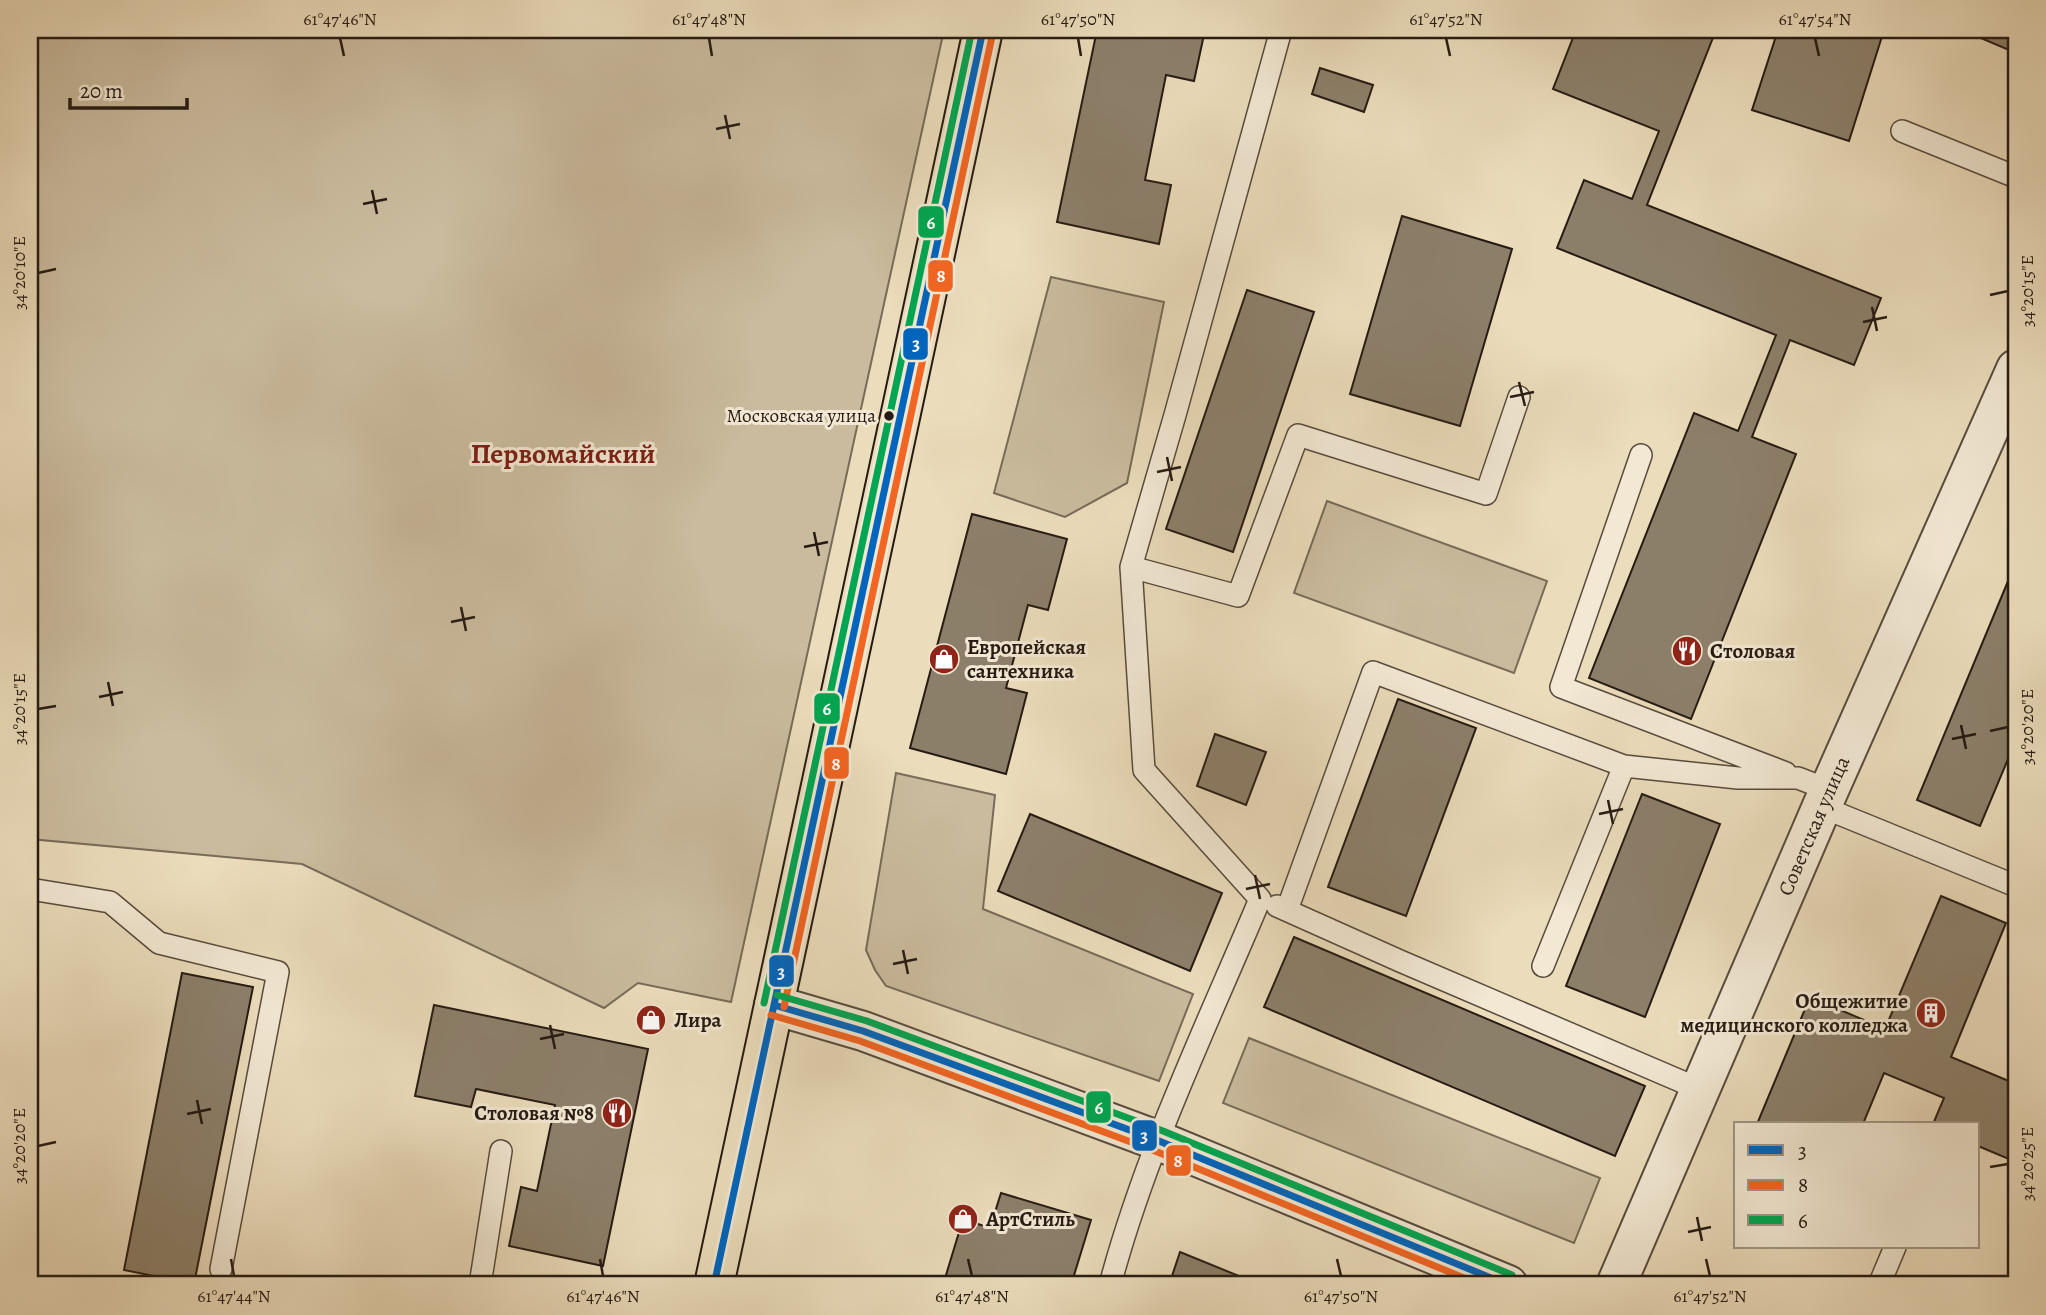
<svg xmlns="http://www.w3.org/2000/svg" width="2046" height="1315" viewBox="0 0 2046 1315" font-family="Alegreya,serif">
<rect width="100%" height="100%" fill="#ebdcbb"/>
<filter id="stains"><feTurbulence type="fractalNoise" baseFrequency=".00286" numOctaves="4"/><feColorMatrix values="0 0 0 0 .2 0 0 0 0 .09 0 0 0 0 .02 0 0 0 .5 -.17"/></filter>
<radialGradient id="worn" r=".72"><stop offset=".6" stop-color="#630" stop-opacity="0"/><stop offset="1" stop-color="#630" stop-opacity=".3"/></radialGradient>
<!-- green -->
<path fill="#cabb9e" stroke="#786b58" stroke-width="2" d="M30 30H944L731 1002 638 983 604 1008 302 864 30 839Z
M1051 277 1164 302 1127 483 1065 517 994 493Z
M1327 501 1547 581 1514 673 1294 593Z
M896 773 995 795 983 909 1193 994 1159 1081 886 986 875 970 866 950Z
M1249 1038 1600 1178 1574 1243 1223 1103Z"/>
<!-- building -->
<path fill="#8c7f6a" stroke="#261b13" stroke-width="2" d="M1097 30H1205L1194 81 1166 75 1145 180 1171 185 1159 244 1057 222Z
M1576 30H1716L1647 205 1881 298 1854 365 1790 340 1752 437 1796 454 1691 719 1589 678 1694 413 1738 431 1776 335 1557 248 1584 180 1632 199 1659 131 1553 89Z
M1778 30H1884L1849 141 1752 110Z
M1962 30H2016V53Z
M1320 68 1373 85 1364 112 1312 94Z
M1402 216 1512 249 1460 426 1350 394Z
M1247 290 1314 312 1233 552 1166 529Z
M972 514 1067 539 1048 610 1028 605 1006 688 1027 693 1006 774 910 748Z
M2016 562V740L1980 826 1917 800Z
M1398 699 1476 728 1406 916 1328 887Z
M1215 734 1266 752 1246 805 1197 786Z
M1642 794 1720 824 1645 1017 1566 986Z
M1030 814 1222 893 1190 971 998 891Z
M1941 896 2006 923 1951 1057 2016 1084V1162L1978 1146V1124H1933L1944 1098 1884 1073 1863 1124H1757L1810 997 1885 1029Z
M1294 937 1645 1086 1615 1156 1264 1007Z
M182 973 253 987 194 1284 124 1270Z
M434 1005 648 1049 603 1266 509 1246 521 1187 537 1191 555 1105 476 1089 471 1107 415 1096Z
M1001 1193 1091 1220 1071 1285H943L963 1219 990 1228Z
M1180 1252 1261 1285H1169Z"/>
<g fill="none" stroke-linecap="round" stroke-linejoin="round">
<!-- service casing -->
<g stroke="#574b3d" stroke-width="24">
<path id="service" d="M1902 131 2016 177
M1641 455 1561 687 1786 773
M1131 567 1238 596 1298 435 1486 494 1519 397
M1822 807 2016 886
M30 889 110 902 159 943 278 972 221 1269
M1277 906 1400 961 1699 1089
M1287 910 1373 672 1624 766 1738 778H1798L1829 790
M1543 966 1624 766
M480 1285 501 1151
M1110 1285C1145 1153 1207 1025 1260 899L1144 770 1131 567 1175 415 1281 30
M1879 1285 1895 1247"/>
</g>
<!-- minor casing -->
<g stroke="#574b3d" stroke-width="42">
<g id="minor">
<path id="s1" d="M1616 1285 1829 790 2016 369"/>
</g>
</g>
<!-- tertiary casing -->
<g stroke="#574b3d" stroke-width="42">
<path id="tertiary" d="M774 1005 863 1031 1159 1141 1508 1285"/>
</g>
<!-- primary casing -->
<g stroke="#261b13" stroke-width="42">
<path id="primary" d="M714 1285 983 30"/>
</g>
<!-- service -->
<use href="#service" stroke="#f2e8d3" stroke-width="21"/>
<!-- minor -->
<use href="#minor" stroke="#f2e8d3" stroke-width="38"/>
<!-- tertiary -->
<use href="#tertiary" stroke="#f2e8d3" stroke-width="38"/>
<!-- primary -->
<use href="#primary" stroke="#ebdcbb" stroke-width="38"/>
<!-- bus-1 casing -->
<g stroke="#f2e8d3" stroke-width="12">
<path id="bus-1" d="M774 1005 863 1031 1159 1141 1508 1285
M714 1285 983 30"/>
</g>
<!-- bus-2 casing -->
<g stroke="#f2e8d3" stroke-width="12">
<path id="bus-2" d="M784 1007 993 32
M771 1015 860 1041 1155 1151 1481 1285"/>
</g>
<!-- bus-3 casing -->
<g stroke="#f2e8d3" stroke-width="12">
<path id="bus-3" d="M777 995 867 1021 1163 1131 1512 1275
M764 1003 972 30"/>
</g>
<!-- bus-1 -->
<use href="#bus-1" stroke="#0065bd" stroke-width="7"/>
<!-- bus-2 -->
<use href="#bus-2" stroke="#f26522" stroke-width="7"/>
<!-- bus-3 -->
<use href="#bus-3" stroke="#00a651" stroke-width="7"/>
</g>
<!-- ticks -->
<path fill="none" stroke="#261b13" stroke-width="2.5" d="M340 38 344 56M709 38 712 56M1078 38 1081 56M1446 38 1450 56M1815 38 1819 56M725 115 730 139M716 129 740 124M372 190 377 214M363 204 387 199M38 273 56 269M1990 295 2008 291M1872 307 1877 331M1863 322 1887 317M1519 382 1525 406M1510 397 1534 392M1167 457 1172 481M1157 472 1181 467M814 532 819 556M804 547 828 542M461 607 466 631M451 622 475 617M108 682 113 706M99 697 123 692M38 709 56 706M1961 725 1966 749M1990 731 2008 727M1952 739 1976 734M1608 800 1613 824M1599 814 1623 809M1255 875 1260 899M1246 889 1270 884M903 950 908 974M893 964 917 959M550 1025 555 1049M540 1039 564 1034M197 1100 202 1124M187 1114 211 1109M38 1146 56 1142M1990 1167 2008 1164M1697 1217 1702 1241M1688 1232 1711 1227M231 1259 234 1276M600 1259 603 1276M968 1259 972 1276M1337 1259 1341 1276M1706 1259 1710 1276"/>
<!-- icons -->
<defs>
<g id="restaurant-disc" transform="scale(1.575)"><circle r="9.5" fill="#8f2418" stroke="#f2e8d3"/><path d="M-5-6h1v4h1v-4h1v4h1v-4h1v5L-1.5 .5V6h-2V.5L-5-1ZM5-6V6H3V1.5H1.5Q1.5-4 5-6Z" fill="#fff"/></g>
<g id="shop-disc" transform="scale(1.575)"><circle r="9.5" fill="#8f2418" stroke="#f2e8d3"/><path d="M-5-2.5h2.3a2.7 3.5 0 0 1 5.4 0H5L5.5 6h-11ZM-1.5-2.5h3a1.5 2.3 0 0 0-3 0Z" fill="#fff"/></g>
<g id="building-disc" transform="scale(1.575)"><circle r="9.5" fill="#8f2418" stroke="#f2e8d3"/><path d="M-4-6H4V6H1V3H-1V6H-4ZM-2.5-4.3h1.7v1.8h-1.7ZM.8-4.3h1.7v1.8H.8ZM-2.5-1h1.7V.8h-1.7ZM.8-1h1.7V.8H.8Z" fill="#fff"/></g>
</defs>
<g fill-rule="evenodd">
<use href="#restaurant-disc" x="1687" y="651"/>
<use href="#shop-disc" x="944" y="659"/>
<use href="#building-disc" x="1931" y="1013"/>
<use href="#shop-disc" x="651" y="1020"/>
<use href="#restaurant-disc" x="617" y="1113"/>
<use href="#shop-disc" x="963" y="1219"/>
</g>
<!-- markers -->
<circle fill="#261b13" stroke="#f2e8d3" stroke-width="2.5" cx="889" cy="416" r="6"/>
<g text-anchor="middle" dominant-baseline="central" stroke-width="6" stroke-linejoin="round" paint-order="stroke">
<!-- bus labels -->
<g font-size="19" fill="#261b13" stroke="#f2e8d3" text-anchor="end">
<text x="876" y="416">Московская улица</text>
</g>
<!-- poi labels -->
<g font-size="21" font-weight="bold" fill="#261b13" stroke="#f2e8d3" text-anchor="start">
<text x="967" y="647">Европейская<tspan x="967" dy="24">сантехника</tspan></text>
<text x="1710" y="651">Столовая</text>
<text x="1908" y="1001" text-anchor="end">Общежитие<tspan x="1908" dy="24">медицинского колледжа</tspan></text>
<text x="674" y="1020">Лира</text>
<text x="594" y="1113" text-anchor="end">Столовая №8</text>
<text x="986" y="1219">АртСтиль</text>
</g>
<!-- street labels -->
<g font-size="21" fill="#261b13" stroke="#f2e8d3">
<text stroke="none"><textPath href="#s1" startOffset="500">Советская улица</textPath></text>
</g>
<!-- district labels -->
<g font-size="28" font-weight="bold" fill="#7a1f14" stroke="#f2e8d3">
<text x="563" y="454">Первомайский</text>
</g>
</g>
<g stroke="#f2e8d3" stroke-width="2.5">
<rect x="917" y="205" width="28" height="34" rx="7" fill="#00a651"/>
<rect x="927" y="259" width="27" height="34" rx="7" fill="#f26522"/>
<rect x="902" y="327" width="27" height="34" rx="7" fill="#0065bd"/>
<rect x="813" y="692" width="28" height="33" rx="7" fill="#00a651"/>
<rect x="823" y="746" width="27" height="34" rx="7" fill="#f26522"/>
<rect x="768" y="954" width="27" height="34" rx="7" fill="#0065bd"/>
<rect x="1085" y="1090" width="27" height="34" rx="7" fill="#00a651"/>
<rect x="1131" y="1119" width="27" height="33" rx="7" fill="#0065bd"/>
<rect x="1165" y="1144" width="27" height="33" rx="7" fill="#f26522"/>
</g>
<g font-size="19" text-anchor="middle" font-weight="bold" fill="#fff">
<text x="931" y="229">6</text>
<text x="941" y="282">8</text>
<text x="916" y="350">3</text>
<text x="827" y="715">6</text>
<text x="836" y="770">8</text>
<text x="781" y="978">3</text>
<text x="1099" y="1114">6</text>
<text x="1144" y="1142">3</text>
<text x="1178" y="1167">8</text>
</g>
<!-- margin -->
<rect width="2046" height="1315" fill="none" stroke="#ebdcbb" stroke-width="77"/>
<!-- legend -->
<rect x="1734" y="1122" width="245" height="126" fill="#f2e8d3" stroke="#a09686" stroke-width="2"/>
<rect x="1748" y="1145" width="35" height="10" fill="#0065bd" stroke="#a09686" stroke-width="2"/>
<text x="1798" y="1158" font-size="21" fill="#261b13">3</text>
<rect x="1748" y="1180" width="35" height="10" fill="#f26522" stroke="#a09686" stroke-width="2"/>
<text x="1798" y="1192" font-size="21" fill="#261b13">8</text>
<rect x="1748" y="1215" width="35" height="10" fill="#00a651" stroke="#a09686" stroke-width="2"/>
<text x="1798" y="1228" font-size="21" fill="#261b13">6</text>
<!-- scale -->
<path d="M70 98v10h117v-10" fill="none" stroke="#261b13" stroke-width="3.5"/>
<text x="80" y="98" font-size="21" fill="#261b13" stroke="#f2e8d3" stroke-width="5" paint-order="stroke">20 m</text>
<rect x="38" y="38" width="1970" height="1238" fill="none" stroke="#261b13" stroke-width="2.5"/>
<g font-size="18" text-anchor="middle" fill="#261b13">
<text x="340" y="25">61°47'46"N</text>
<text x="709" y="25">61°47'48"N</text>
<text x="1078" y="25">61°47'50"N</text>
<text x="1446" y="25">61°47'52"N</text>
<text x="1815" y="25">61°47'54"N</text>
<text transform="translate(19 273) rotate(-90)" y="6">34°20'10"E</text>
<text transform="translate(2027 291) rotate(-90)" y="6">34°20'15"E</text>
<text transform="translate(19 709) rotate(-90)" y="6">34°20'15"E</text>
<text transform="translate(2027 727) rotate(-90)" y="6">34°20'20"E</text>
<text transform="translate(19 1146) rotate(-90)" y="6">34°20'20"E</text>
<text transform="translate(2027 1164) rotate(-90)" y="6">34°20'25"E</text>
<text x="234" y="1302">61°47'44"N</text>
<text x="603" y="1302">61°47'46"N</text>
<text x="972" y="1302">61°47'48"N</text>
<text x="1341" y="1302">61°47'50"N</text>
<text x="1710" y="1302">61°47'52"N</text>
</g>
<rect width="100%" height="100%" filter="url(#stains)"/>
<rect width="100%" height="100%" fill="url(#worn)"/>
</svg>
